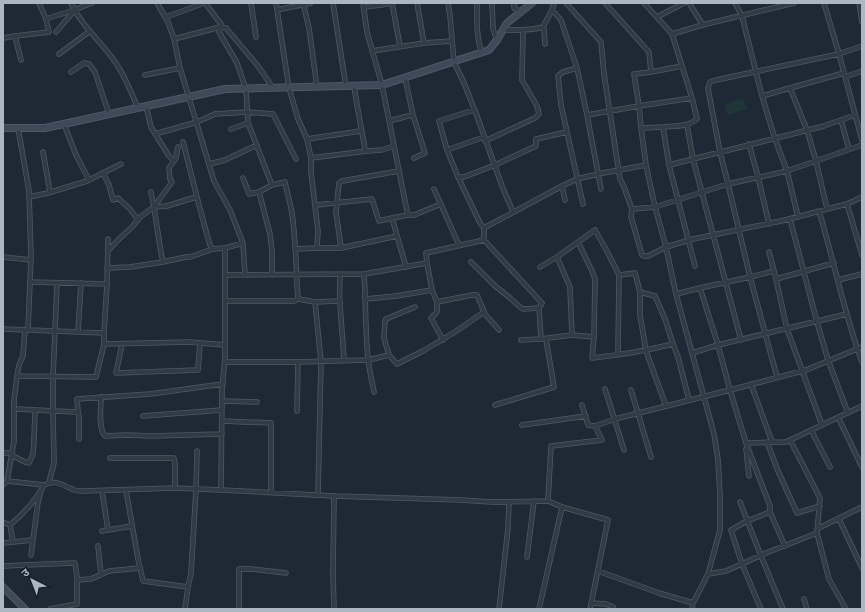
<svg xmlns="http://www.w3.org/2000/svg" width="865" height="612" viewBox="0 0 865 612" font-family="Commissioner,'Noto Sans Devanagari',sans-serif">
<rect width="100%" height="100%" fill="#1e2935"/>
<!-- green -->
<path fill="#203536" d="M743 98 747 109 728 115 724 105Z"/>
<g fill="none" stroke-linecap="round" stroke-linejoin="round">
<!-- street casing -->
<g stroke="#4f5964" stroke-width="5.5">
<path id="street" d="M39 3 46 19 74 10 92 3
M71 3C80 23 97 38 110 55 123 71 130 90 138 108
M157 3 168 22 174 39 180 68 214 181 230 210 243 243 225 248V356L222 391 221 490 334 496 333 575 334 609
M205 3 221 24 219 32 237 63 246 89 248 123 270 180 272 185
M251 3 256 37
M276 3 289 88 298 119 307 139 311 158V172L318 231 317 248
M303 3 309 28 317 87
M333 3 346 87
M363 3 367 32 382 85 406 206 408 215 392 218 406 267
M392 3 400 46
M417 3 424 43
M448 3 450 16 454 62 464 83 477 116 502 186 513 212
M477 3C477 19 476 37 482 53
M492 3 493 29 497 40
M514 3V8L521 12
M554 3 552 10 561 20 577 68 587 115 639 106 692 98 672 34
M566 3 601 42 604 74 620 179 624 187 632 209 631 217 642 255 644 256H648L666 247 655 207 728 184 720 152 709 94 708 88 710 82 716 80 839 54 862 46
M605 3 649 52 651 72 682 66
M644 3 672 34 706 24 794 3
M689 3 703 25
M735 3 742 16 762 96
M824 3 839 54 862 140
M859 3 862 22
M364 7 381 5 391 3
M277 10 311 3
M166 17 199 5 202 3
M657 17 684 3
M543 27 544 29 545 44
M503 30C517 30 529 31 543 27L552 10
M56 32 74 11
M3 38 15 36
M174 39 220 27 226 28 258 66 273 88
M372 51 424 43 452 41
M59 54 90 31
M21 60 15 36 49 32 46 19
M577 68 563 72 558 76 561 105 583 204
M71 72 84 63 89 64 95 72 109 114
M651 72 634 74 639 106 641 128 663 127 669 165
M145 75 180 68
M845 77 862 71
M405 78 413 115 425 153 414 158
M354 86 357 105 365 149 367 151 382 150 394 146
M790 88 762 96 775 139 787 171 798 217
M146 106 151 127 169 156 173 160
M474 110 439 121 447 150 458 177 480 223 484 228
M587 115 601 189
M841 120 849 149
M389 121 408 116 413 115
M64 124 76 155 89 180
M687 125 693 159 741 340
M663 127C675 126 688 127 697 119L692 98
M18 128 29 191 31 257 28 330
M231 129 248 123
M155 134 197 122 215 114 247 112 273 114 296 159
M307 139 361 131
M485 141 535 118 539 114 537 106 522 80 523 31
M183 142C192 177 200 211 210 245L213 249
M749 144 758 177 769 224
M862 145 787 171 728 184 750 277 700 288 718 345 730 390 806 370 862 347
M447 150 484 137
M43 152 50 192
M311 158 367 151
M209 164 225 160 257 145
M103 173 109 185 113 200 118 198 130 209 138 220
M458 177H464L495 165 536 146V139L567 132
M243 178 249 194 259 192 272 185 285 182C287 192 290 202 292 213 296 241 296 271 298 299
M434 189 459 245
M151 192C156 215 158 239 163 262
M259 192 270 234 272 251V274
M29 197 48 193 87 181 121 164
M862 197 847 204 862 255
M565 200 562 186 577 179 598 174 646 165 641 128
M316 205 372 199 379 221 392 218
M154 207 167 206 196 197
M632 209 655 207 646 165
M827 209 816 161 807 130 790 88 844 73
M819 211C834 261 844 313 862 362
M408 215H414L441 204
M790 219 817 322 828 360 848 413
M484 240 542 303 539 308 541 339 572 335 570 287 557 257 595 230 608 253 619 275 635 273 640 292 655 296 665 319 673 344
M578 242 592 271 595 279 594 337
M243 243 245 275
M341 248 336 212 339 183 342 181 399 171
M295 249 317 248H341L397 236
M108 251 119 239 132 227 140 217 154 207 172 182 170 179 169 168 176 158 178 147
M769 252 774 271
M3 257 31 260
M471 262 494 285 510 298 520 307 523 309 539 308
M427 263 432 290 437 302V312L431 318 443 340
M695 266 669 165 824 126 855 115
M540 267 557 257
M107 268 130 267 163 262 186 257H190L213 249 225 248
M340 274C340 284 339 294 340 303 341 322 343 341 344 361
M364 274C366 302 365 330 368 358 369 370 372 381 374 392
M225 275 364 274 427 263 426 253 484 240V228L562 186
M776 279 787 329 822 425
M838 280 862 274
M30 282 107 284
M57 283 53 377V411L78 412 77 399 150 394 223 384
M700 288 676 294 666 247 693 239 781 221 847 204
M640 292V315L646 351 666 406
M676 294 714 434 718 460 720 495V530L708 574 726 571 766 553 817 533 829 579 846 609
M366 299 396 296 432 290
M226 301H294L298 299 315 302 339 301
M315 302 321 362 318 494
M437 302 472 295H477L485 314 499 330
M3 329 104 333V344L189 342 225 345
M78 332 81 283
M104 333 107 284 108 239
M572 335 594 337 592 358C621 355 645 351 673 344L678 357 689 400
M521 340 541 339
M122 344 116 373 198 370 200 343
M692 353 718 345 847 314
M389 355 384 338 385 321 386 319 415 307
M618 355 619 275
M225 362H298L368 360 389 355 397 364 423 351 455 332 484 312
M17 376 96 377 104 344
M777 377 750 277 774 271 776 279 834 263
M751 384 772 442
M605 389 624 450
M631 390 651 457
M101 397C101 407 98 429 105 436L127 435 152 436 222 434
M222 401 257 402
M495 405 554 387 546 339
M582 405 588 425 595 426
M18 409 53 411 54 463 49 482
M297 411 298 362
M78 412 79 416V439
M143 416 222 410
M838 417 862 467
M222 421 271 423V492
M522 425 586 416
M811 430 830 467
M790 440 820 498 817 533
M767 442 778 471 797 513 820 506
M746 443 770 506V512L785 546
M746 449 749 476
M3 453H12L13 456 25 462 29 463 33 454 34 442 35 410
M110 458H174L175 463V488
M7 481 44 485C56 479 62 485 72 489 75 491 79 491 82 491L175 488 221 490
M3 485 7 481 14 441V401L17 376 19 365 23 356 25 330
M126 490 138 559 143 581 188 587
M102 491 108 530
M334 496 461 500 492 502 548 501 551 446 602 440 595 426 615 419 730 390 746 443 786 442 862 406
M740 502 761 556 783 609
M562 507 608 520 590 609
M839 519 862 568
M3 523H5L10 525 13 542
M10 525C23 514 36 500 44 485
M817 529 862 507
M102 531 132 526
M3 543 33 540
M98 546 101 575
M31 555 38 502 41 491
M527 557 534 501
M3 566 24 565 75 563 77 578V604L50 609
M598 571 659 593 693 603
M77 580 91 579 109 571 140 568
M804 599 807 609
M591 603 606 604 613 607 612 609
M185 609 188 587 191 573 196 490 197 451
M239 609V569H251L286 573
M499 609 508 528 509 502
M539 609 562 507 548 501
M692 609 693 603 708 574
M761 609 742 564 731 530 747 521 770 512"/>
</g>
<!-- secondary casing -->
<g stroke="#4f5964" stroke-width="8">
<path id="secondary" d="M3 128H45L225 89 382 85 489 50 497 40 507 23 532 3
M3 587 25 609"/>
</g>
<!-- street -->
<use href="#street" stroke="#313b46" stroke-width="4"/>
<!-- secondary -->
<use href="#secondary" stroke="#3f4a59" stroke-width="6"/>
</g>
<!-- border -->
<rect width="865" height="612" fill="none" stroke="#abb6c3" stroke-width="8"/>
<!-- north arrow -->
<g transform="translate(32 580) rotate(318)" stroke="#17202a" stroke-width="3" paint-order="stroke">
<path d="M0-3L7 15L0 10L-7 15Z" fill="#abb6c3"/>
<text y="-6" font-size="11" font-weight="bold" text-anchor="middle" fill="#abb6c3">उ</text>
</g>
</svg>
